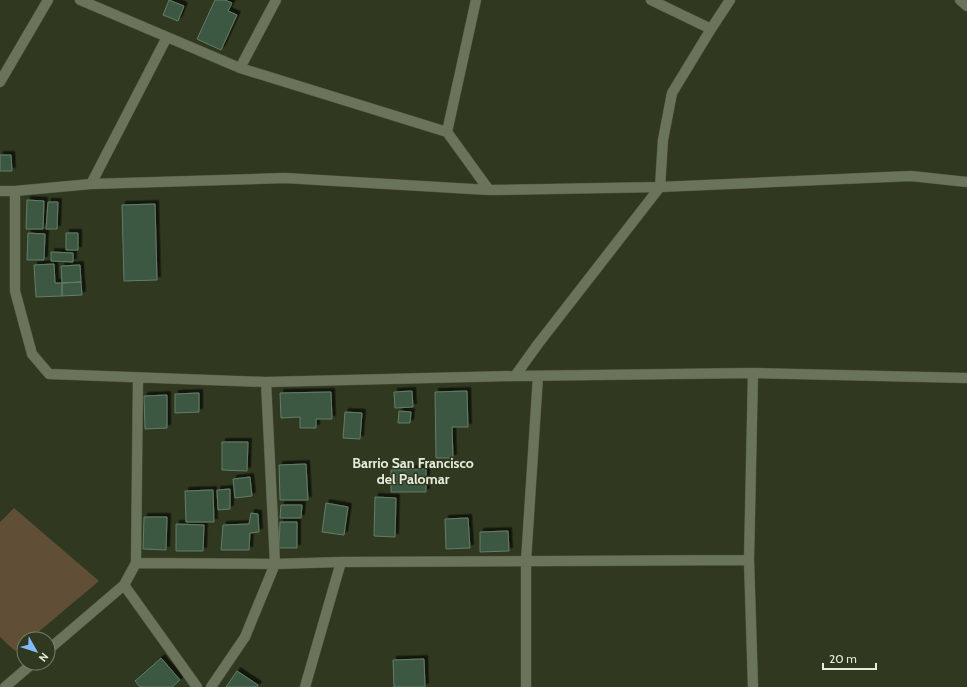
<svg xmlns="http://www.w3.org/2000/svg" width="967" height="687" viewBox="0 0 967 687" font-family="Cabin,sans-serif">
<defs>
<filter id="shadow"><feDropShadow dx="3.5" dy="-3.5" stdDeviation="0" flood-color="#0009"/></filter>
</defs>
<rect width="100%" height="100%" fill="#303820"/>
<!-- green -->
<path fill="#604e36" d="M14 508 99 581 30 639H24V644L15 651 0 637V522Z"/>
<!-- building -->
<path fill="#3c5942" stroke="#647d68" filter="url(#shadow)" d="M169 0 184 6 178 21 163 15Z
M215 0H225L232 3 228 11 237 15 221 50 197 39Z
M0 155H11L12 171H0Z
M27 200 44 201 43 229H26Z
M48 202H58L57 229H46Z
M155 204 157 280 124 281 122 205Z
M28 233 45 234 44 260H27Z
M66 233H78V250H66Z
M51 252 73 253V262L51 261Z
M54 264 55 283H62V296L36 297 34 265Z
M80 265 81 282 62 283 61 266Z
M81 282 82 295 62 296V283Z
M412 391 413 407 395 408 394 392Z
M467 391 468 427H452L453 458H436L435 392Z
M331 392 332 419H316V428H300V417L281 418 280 393Z
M199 393V412L175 413V394Z
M167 395V428L145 429 144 396Z
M399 411 411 412 410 423H398Z
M345 412 362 413 360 439 343 438Z
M222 442H248L247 471 222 470Z
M306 464 308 500H280L279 465Z
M426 469V492H391V470Z
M250 477 252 496 235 498 233 479Z
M230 489V509L218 510 217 490Z
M213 490 214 522H186L185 491Z
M375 497 396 498 395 537 374 536Z
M326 503 348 507 344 535 322 532Z
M281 505H302L301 518H280Z
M251 513 258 514 259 532 250 533 249 550H221L223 525 249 524Z
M144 517H167L166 550 143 549Z
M468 518 470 548 446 549 445 519Z
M280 522H297V548H279Z
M176 524 204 525 203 551H176Z
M508 531 509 551 480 552V532Z
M161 658 180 680 172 687H140L135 681Z
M424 659 425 687H394L393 660Z
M237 671 258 685 257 687H226Z"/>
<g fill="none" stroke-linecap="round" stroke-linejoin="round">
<!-- street casing -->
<g stroke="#4e543f" stroke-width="11">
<path id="street" d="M80 0 240 68 447 132
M476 0 447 132 489 190
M651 0 711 29
M960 0 967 6
M240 68 276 0
M0 82 48 0
M91 184 167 37
M0 191H15L91 184 285 178 489 190 660 187 911 176 967 182
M15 191V291L32 354 49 374 266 382 515 376 753 373 967 378
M515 376 538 344 660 187 663 140 672 93 711 29 730 0
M138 378 136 563 124 585 197 687
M136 563 275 564 341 562 749 560
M48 650 124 585
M5 687 33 663
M211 687 245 637 275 564 266 382
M305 687 341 562
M526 687V561L538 376
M753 687 749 560 753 373"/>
</g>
<!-- street -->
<use href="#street" stroke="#6a745a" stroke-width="10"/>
</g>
<g text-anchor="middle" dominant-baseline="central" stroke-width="3" stroke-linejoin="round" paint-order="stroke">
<!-- neighbourhood labels -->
<g font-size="14" font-weight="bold" fill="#e6ecdd" stroke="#303820">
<text x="413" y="463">Barrio San Francisco<tspan x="413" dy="16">del Palomar</tspan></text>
</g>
</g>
<!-- north arrow -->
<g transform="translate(36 651) rotate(129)"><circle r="19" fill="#303820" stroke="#79806c"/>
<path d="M0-3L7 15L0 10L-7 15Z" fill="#81bcfa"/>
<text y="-6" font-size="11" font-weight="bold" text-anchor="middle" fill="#e6ecdd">N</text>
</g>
<!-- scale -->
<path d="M823 663v6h53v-6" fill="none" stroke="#e6ecdd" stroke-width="2"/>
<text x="829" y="663" font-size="12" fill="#e6ecdd" stroke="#303820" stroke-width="3" paint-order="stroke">20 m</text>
</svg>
